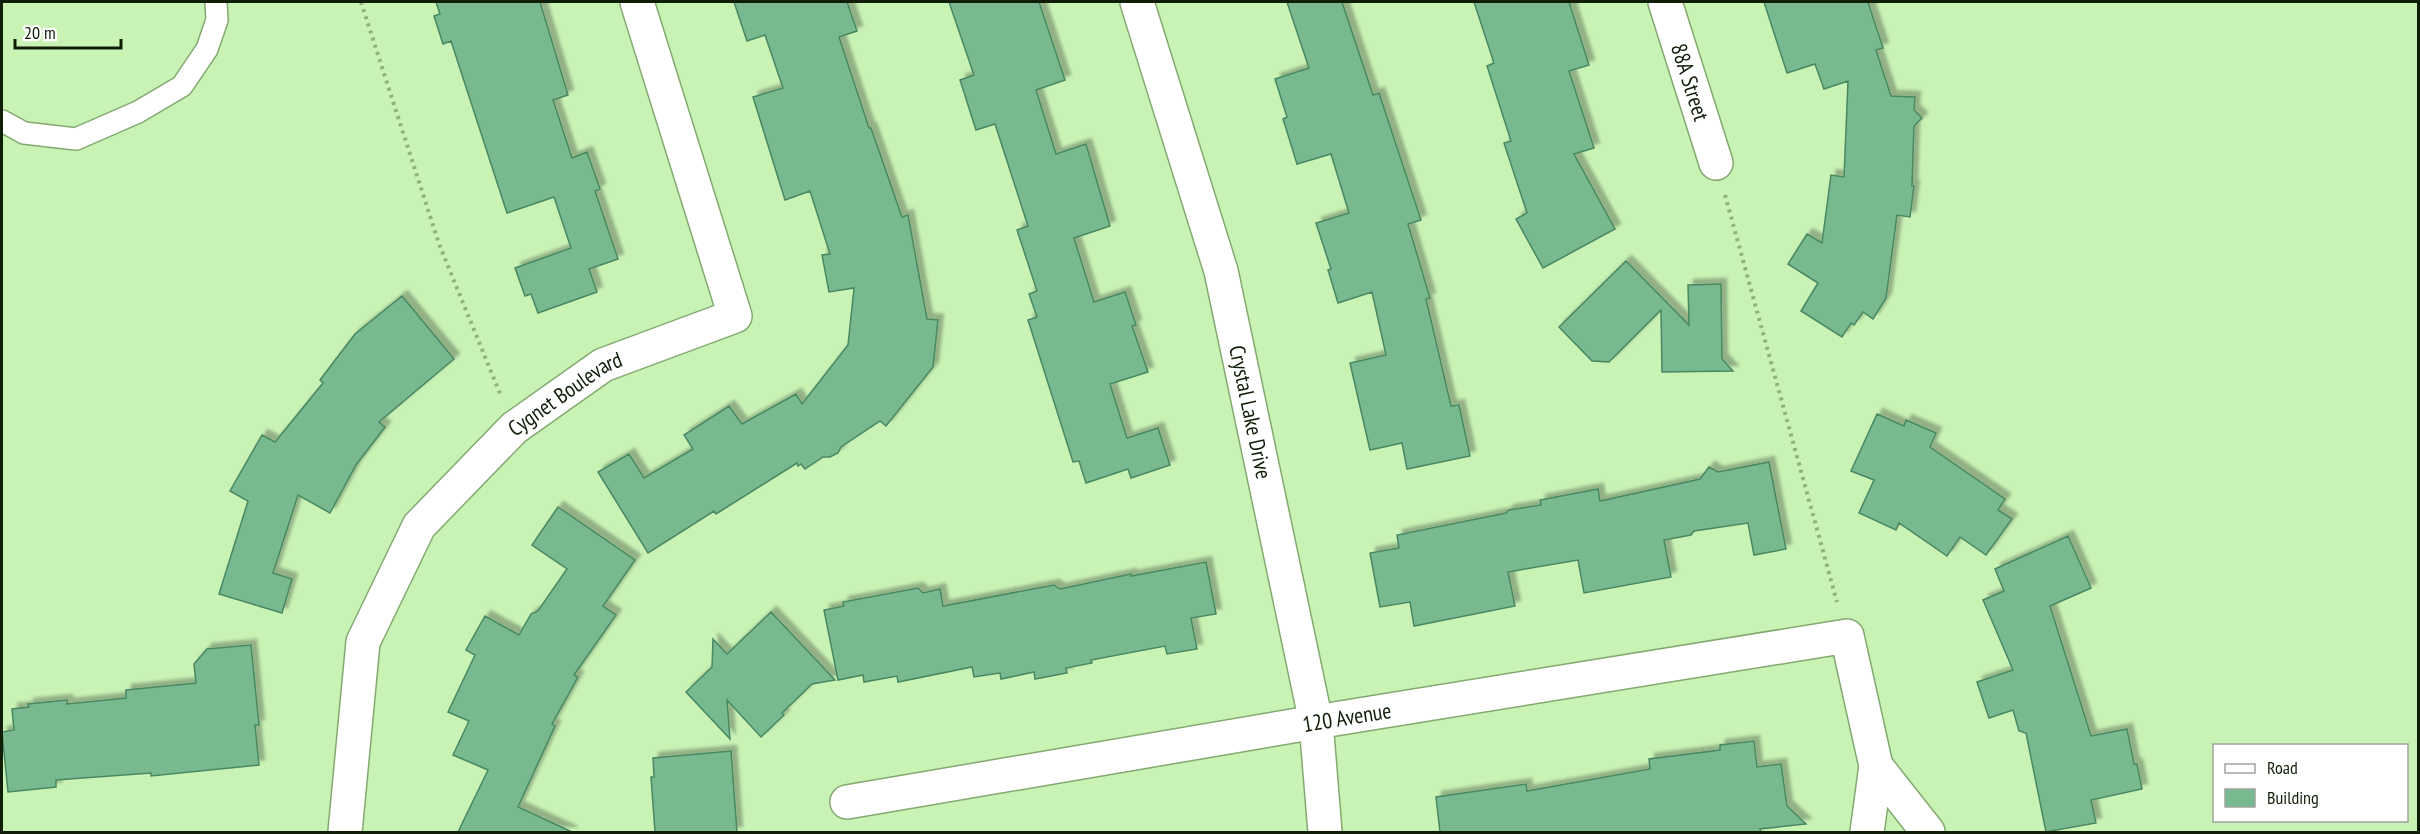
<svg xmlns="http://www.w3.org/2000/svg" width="2420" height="834" viewBox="0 0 2420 834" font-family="'PT Sans Narrow',sans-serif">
<defs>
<filter id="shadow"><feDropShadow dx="5.5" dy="-5.5" stdDeviation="1.5" flood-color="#0004"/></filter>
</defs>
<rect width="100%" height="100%" fill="#c9f2b5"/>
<!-- building -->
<path fill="#78b990" stroke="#488861" stroke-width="1.5" filter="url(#shadow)" d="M436 2H540L568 95 553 100 572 158 587 152 600 189 595 191 618 259 589 269 597 292 538 313 531 294 525 296 515 268 571 248 554 197 507 213 451 41 443 44 434 16 440 14Z
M734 2H847L857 31 839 37 869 128H871L902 217 908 215 927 319 938 320 933 367 886 426 880 421 841 447 838 453 830 457H823L805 469 801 464 798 466 797 463 716 514 714 511 648 553 598 472 629 454 644 478 693 449 684 435 729 406 742 424 796 394 802 404 848 345 854 288 829 292 822 255 830 254 810 191 785 200 753 97 783 88 765 35 747 41Z
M949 2H1039L1065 80 1036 90 1056 154 1086 144 1110 226 1074 238 1094 302 1125 292 1136 325 1132 326 1148 372 1110 384 1127 438 1158 428 1170 465 1131 478 1128 469 1086 483 1079 461 1073 462 1028 320 1037 317 1029 294 1037 291 1017 230 1028 226 995 124 976 130 960 80 974 75Z
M1287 2H1342L1373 95 1379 93 1421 220 1408 224 1430 298 1426 299 1451 406 1459 405 1470 456 1407 469 1402 443 1370 450 1350 363 1386 355 1372 292 1338 303 1328 270 1331 269 1316 223 1349 213 1331 154 1297 164 1283 119 1287 117 1275 79 1309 68Z
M1474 2H1569L1589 65 1569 71 1594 148 1574 154 1615 229 1543 268 1516 219 1527 213 1504 143 1511 141 1487 66 1494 63Z
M1764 2H1868L1883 48 1876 50 1891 96 1915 97 1914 110 1922 118 1914 126 1912 186H1914L1910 217 1897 215 1886 298 1873 319 1863 312 1854 325 1851 323 1842 337 1801 311 1818 283 1788 264 1807 234 1822 243 1831 175 1844 177 1848 81 1824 89 1815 64 1787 73Z
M1626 261 1689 325 1688 285 1721 284 1722 359 1733 371 1662 372 1661 310 1609 362 1592 361 1559 327Z
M402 296 454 359 379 422 385 427 356 465 330 513 298 495 273 573 292 579 282 613 219 594 248 501 230 491 262 435 275 442 323 383 320 380 355 334Z
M1877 414 1904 426 1906 420 1936 433 1930 447 2005 499 1998 510 2012 519 1986 555 1960 537 1947 556 1899 523 1896 530 1859 513 1874 480 1851 471Z
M1769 462 1786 549 1754 555 1748 523 1694 531 1691 535 1664 540 1671 577 1584 593 1578 560 1508 572 1515 606 1414 626 1410 602 1380 607 1370 553 1399 548 1397 535 1506 513 1509 510 1541 505 1540 500 1598 489 1600 501 1700 479 1709 467 1718 472Z
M558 507 635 560 603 606 616 615 574 675 578 677 552 724 555 726 518 807 572 832H458L488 770 453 755 469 721 448 712 475 655 466 650 485 616 519 635 531 614 538 611 567 569 532 545Z
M2068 536 2091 588 2050 606 2091 736 2127 729 2134 764H2137L2142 789 2091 800 2096 823 2046 832 2026 733 2019 731 2013 710 1989 718 1977 682 2013 670 1983 600 2004 591 1995 569Z
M1206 562 1216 614 1191 618 1197 649 1167 654 1165 646 1091 660 1092 663 1066 668 1067 673 1035 679 1034 672 1001 679 1000 673 974 677 972 667 898 682 897 676 864 682 863 675 838 680 824 610 844 606 843 602 918 588 923 593 940 589 943 606 1054 585 1060 589 1131 574V576Z
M771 612 835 680 812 684 782 713 784 715 761 737 727 700 730 739 686 692 712 667 713 639 727 654Z
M251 645 259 725H255L259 765 151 776V773L56 780V787L8 792 2 732 14 730 12 709 29 707 28 704 67 700V704L126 698V690L196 683 194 664 207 649Z
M1754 741 1757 767 1781 764 1787 806 1806 824 1760 829 1761 832H1440L1436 797 1526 784 1527 791 1650 769 1649 759 1720 750V745Z
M731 751 737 832H655L651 777H654L653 758Z"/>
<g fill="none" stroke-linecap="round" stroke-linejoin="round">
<!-- service casing -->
<g stroke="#83a970" stroke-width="24">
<path id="service" d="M2 121 24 133 76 139 138 112 182 86 207 49 217 20 216 2"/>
</g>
<!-- minor casing -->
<g stroke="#83a970" stroke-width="36">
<g id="minor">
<path id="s1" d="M1665 2 1716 163"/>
<path d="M1876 766 1928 832"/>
<path id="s2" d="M847 802 1316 722 1847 636 1876 766 1867 832"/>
<path id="s3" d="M345 832 363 642 419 526 514 428 603 365 735 316 637 2"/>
</g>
</g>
<!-- tertiary casing -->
<g stroke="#83a970" stroke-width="36">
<g id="tertiary">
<path id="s4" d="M1137 2 1221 271 1316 722 1325 832"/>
</g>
</g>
<!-- path -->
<path stroke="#8fb07f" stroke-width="4" stroke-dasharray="3 4.5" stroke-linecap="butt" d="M361 2 439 244 501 396
M1725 195 1837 602"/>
<!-- service -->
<use href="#service" stroke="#fff" stroke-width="21"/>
<!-- minor -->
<use href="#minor" stroke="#fff" stroke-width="33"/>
<!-- tertiary -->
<use href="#tertiary" stroke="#fff" stroke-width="33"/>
</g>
<g text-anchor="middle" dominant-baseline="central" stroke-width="5" stroke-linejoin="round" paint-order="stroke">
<!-- street labels -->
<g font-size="22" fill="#101e08" stroke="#fff">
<text stroke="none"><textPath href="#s1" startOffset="84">88A Street</textPath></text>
<text stroke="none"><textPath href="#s3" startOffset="518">Cygnet Boulevard</textPath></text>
<text stroke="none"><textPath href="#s4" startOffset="426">Crystal Lake Drive</textPath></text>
<text stroke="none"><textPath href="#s2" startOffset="507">120 Avenue</textPath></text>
</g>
</g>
<!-- border -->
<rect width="2420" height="834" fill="none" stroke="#101e08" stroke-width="6"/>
<!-- legend -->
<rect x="2213" y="744" width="195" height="78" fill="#ffffff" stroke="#9fa59c" stroke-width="1.5"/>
<rect x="2225" y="764" width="30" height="9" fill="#ffffff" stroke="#9fa59c" stroke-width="1.5"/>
<text x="2267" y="774" font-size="18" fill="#101e08">Road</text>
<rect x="2225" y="789" width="30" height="18" fill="#78b990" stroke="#9fa59c" stroke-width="1.5"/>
<text x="2267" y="804" font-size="18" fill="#101e08">Building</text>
<!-- scale -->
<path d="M15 39v9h106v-9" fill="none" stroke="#101e08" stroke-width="3"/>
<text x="24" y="39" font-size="18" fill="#101e08" stroke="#ffffff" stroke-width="4.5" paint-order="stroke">20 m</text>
</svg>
